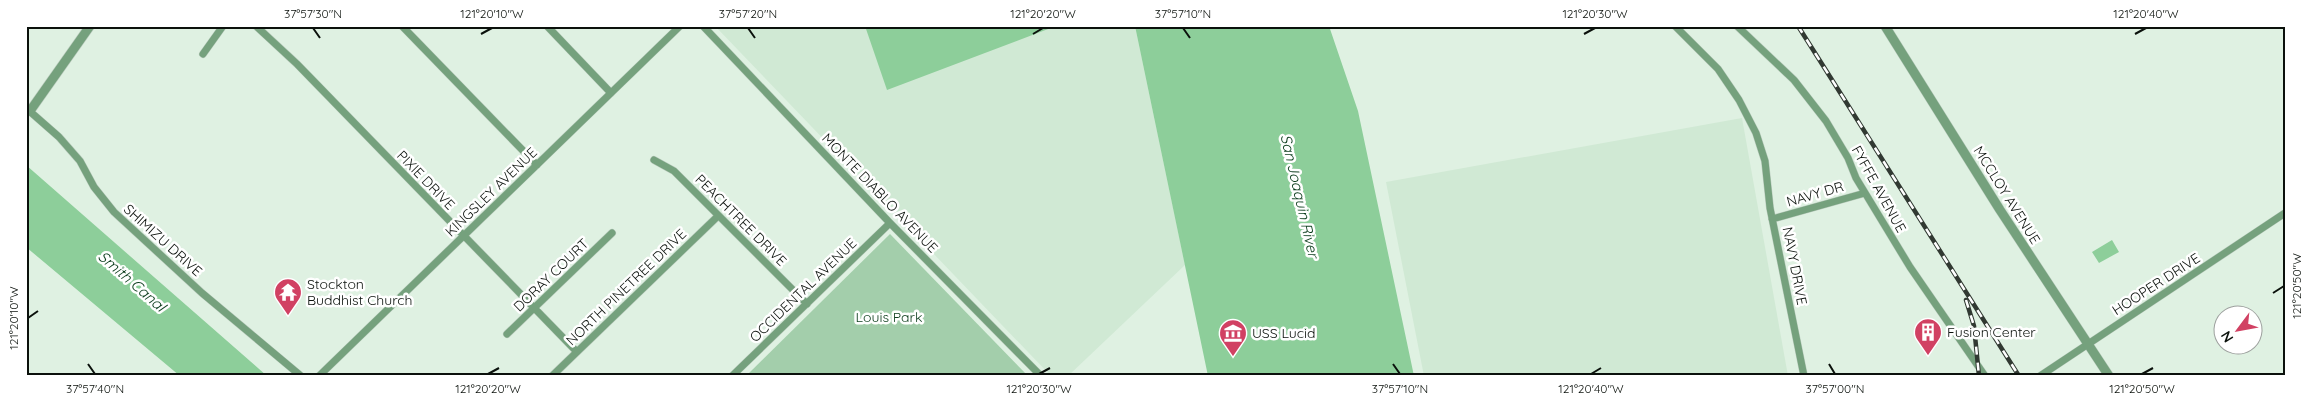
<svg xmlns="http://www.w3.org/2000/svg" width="2311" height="402" viewBox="0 0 2311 402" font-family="Quicksand,sans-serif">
<rect width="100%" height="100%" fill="#dff1e2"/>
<!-- built -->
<path fill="#d0e9d4" d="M715 26H1135L1185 265 1068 376H1051Z
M1742 118 1788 376H1424L1386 182Z"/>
<!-- green -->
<path fill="#a3ceab" d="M890 234 1028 376H746Z"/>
<!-- water -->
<path fill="#8dce9a" d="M865 26H1056L887 90Z
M1135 26H1329L1358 111 1414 376H1208Z
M26 165 267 376H180L26 247Z
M2112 240 2119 252 2099 263 2092 252Z"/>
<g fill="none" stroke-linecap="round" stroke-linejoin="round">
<!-- minor casing -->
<g stroke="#bdcdc0" stroke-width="8">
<path id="minor" d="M256 26 297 64 577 352
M402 26 537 165
M547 26 611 93
M703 26 890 223 1041 376
M1675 26 1718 69 1739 100 1756 133 1765 161 1770 208 1804 376
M1737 26 1794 80 1826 121 1848 158 1856 178 1910 267 1985 376
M203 54 223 26
M26 108 59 137 80 161 94 187 114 212 202 293 301 376
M654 160 674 171 807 304
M1772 219 1865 193
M507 334 612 233
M319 376 680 26
M552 376 718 216
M732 376 890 223
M2040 376 2285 213"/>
</g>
<!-- tertiary casing -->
<g stroke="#bdcdc0" stroke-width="10">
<path id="tertiary" d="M1885 26 2000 210 2109 376
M30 111 90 26"/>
</g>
<!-- minor -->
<use href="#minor" stroke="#75a17d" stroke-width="7"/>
<!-- tertiary -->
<use href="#tertiary" stroke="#75a17d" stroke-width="9"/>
<!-- rail casing -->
<g stroke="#313932" stroke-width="4.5">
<path id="rail" d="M1798 26 2019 376
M1966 300 1974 326 1979 376"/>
</g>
<!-- rail -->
<use href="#rail" stroke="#fff" stroke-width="2.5" stroke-dasharray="8" stroke-linecap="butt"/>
</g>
<!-- ticks -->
<path fill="none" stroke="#0b110c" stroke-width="2" d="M313 28 320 38M748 28 755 38M1183 28 1190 38M481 34 492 28M1033 34 1043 28M1584 34 1595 28M2135 34 2146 28M2273 293 2284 286M28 318 38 311M88 364 95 374M1393 364 1400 374M1829 364 1835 374M488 374 499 368M1039 374 1050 368M1591 374 1601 368M2142 374 2153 368"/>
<!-- icons -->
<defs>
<g id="temple-pin" transform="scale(1.4375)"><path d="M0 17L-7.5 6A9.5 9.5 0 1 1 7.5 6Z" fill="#d14163" stroke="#fff"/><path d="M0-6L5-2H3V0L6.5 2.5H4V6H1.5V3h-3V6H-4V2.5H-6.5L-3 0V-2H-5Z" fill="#fff"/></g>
<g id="building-pin" transform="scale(1.4375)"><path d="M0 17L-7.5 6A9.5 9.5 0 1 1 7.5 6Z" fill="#d14163" stroke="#fff"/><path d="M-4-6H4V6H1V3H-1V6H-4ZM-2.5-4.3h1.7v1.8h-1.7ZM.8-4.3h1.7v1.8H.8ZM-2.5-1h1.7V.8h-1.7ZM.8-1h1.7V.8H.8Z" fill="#fff"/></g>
<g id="museum-pin" transform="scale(1.4375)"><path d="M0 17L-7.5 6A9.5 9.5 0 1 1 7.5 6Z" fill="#d14163" stroke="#fff"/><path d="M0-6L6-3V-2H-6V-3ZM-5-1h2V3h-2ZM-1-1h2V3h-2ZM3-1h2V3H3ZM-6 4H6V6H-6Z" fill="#fff"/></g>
</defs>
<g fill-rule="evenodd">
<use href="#temple-pin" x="288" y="292"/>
<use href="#building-pin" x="1928" y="332"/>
<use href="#museum-pin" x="1233" y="333"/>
</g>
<g text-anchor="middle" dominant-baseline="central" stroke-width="5" stroke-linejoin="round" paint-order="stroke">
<!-- street labels -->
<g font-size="14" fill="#0b110c" stroke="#fff">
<text transform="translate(426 180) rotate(46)">PIXIE DRIVE</text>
<text transform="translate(1879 189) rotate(61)">FYFFE AVENUE</text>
<text transform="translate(491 192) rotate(-44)">KINGSLEY AVENUE</text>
<text transform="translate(880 193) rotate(46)">MONTE DIABLO AVENUE</text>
<text transform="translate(1815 194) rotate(-16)">NAVY DR</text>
<text transform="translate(2007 195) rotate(58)">MCCLOY AVENUE</text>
<text transform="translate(741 220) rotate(45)">PEACHTREE DRIVE</text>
<text transform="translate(163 240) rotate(42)">SHIMIZU DRIVE</text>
<text transform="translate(1795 266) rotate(79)">NAVY DRIVE</text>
<text transform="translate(551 275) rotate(-44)">DORAY COURT</text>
<text transform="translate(2156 284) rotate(-33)">HOOPER DRIVE</text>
<text transform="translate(626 287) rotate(-44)">NORTH PINETREE DRIVE</text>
<text transform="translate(803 290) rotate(-44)">OCCIDENTAL AVENUE</text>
</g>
<!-- poi labels -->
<g font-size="14" fill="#0b110c" stroke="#fff" text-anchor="start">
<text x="307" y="284">Stockton<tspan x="307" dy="16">Buddhist Church</tspan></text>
<text x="1947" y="332">Fusion Center</text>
<text x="1252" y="333">USS Lucid</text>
</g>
<!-- park labels -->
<g font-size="14" fill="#10401f" stroke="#fff">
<text x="889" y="317">Louis Park</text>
</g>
<!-- water labels -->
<g font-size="15" font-style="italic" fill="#093b1a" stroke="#fff">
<text transform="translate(1300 196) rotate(77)">San Joaquin River</text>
<text transform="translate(132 281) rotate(41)">Smith Canal</text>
</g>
</g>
<!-- border -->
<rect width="2311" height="402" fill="none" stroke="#ffffff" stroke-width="55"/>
<!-- north arrow -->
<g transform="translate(2238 330) rotate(238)"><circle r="24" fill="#ffffff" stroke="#9da09e"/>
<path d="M0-4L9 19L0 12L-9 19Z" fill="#d14163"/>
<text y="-8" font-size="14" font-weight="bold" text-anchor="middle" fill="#0b110c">N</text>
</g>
<rect x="28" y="28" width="2256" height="346" fill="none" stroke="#0b110c" stroke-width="2"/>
<g font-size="12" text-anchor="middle" fill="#0b110c">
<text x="313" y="18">37°57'30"N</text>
<text x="492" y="18">121°20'10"W</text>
<text x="748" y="18">37°57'20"N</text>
<text x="1043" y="18">121°20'20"W</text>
<text x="1183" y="18">37°57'10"N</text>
<text x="1595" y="18">121°20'30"W</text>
<text x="2146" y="18">121°20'40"W</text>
<text transform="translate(2297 286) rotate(-90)" y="4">121°20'50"W</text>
<text transform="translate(14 318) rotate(-90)" y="4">121°20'10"W</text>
<text x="95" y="393">37°57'40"N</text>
<text x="488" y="393">121°20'20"W</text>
<text x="1039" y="393">121°20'30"W</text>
<text x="1400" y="393">37°57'10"N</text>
<text x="1591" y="393">121°20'40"W</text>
<text x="1835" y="393">37°57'00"N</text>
<text x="2142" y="393">121°20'50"W</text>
</g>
</svg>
